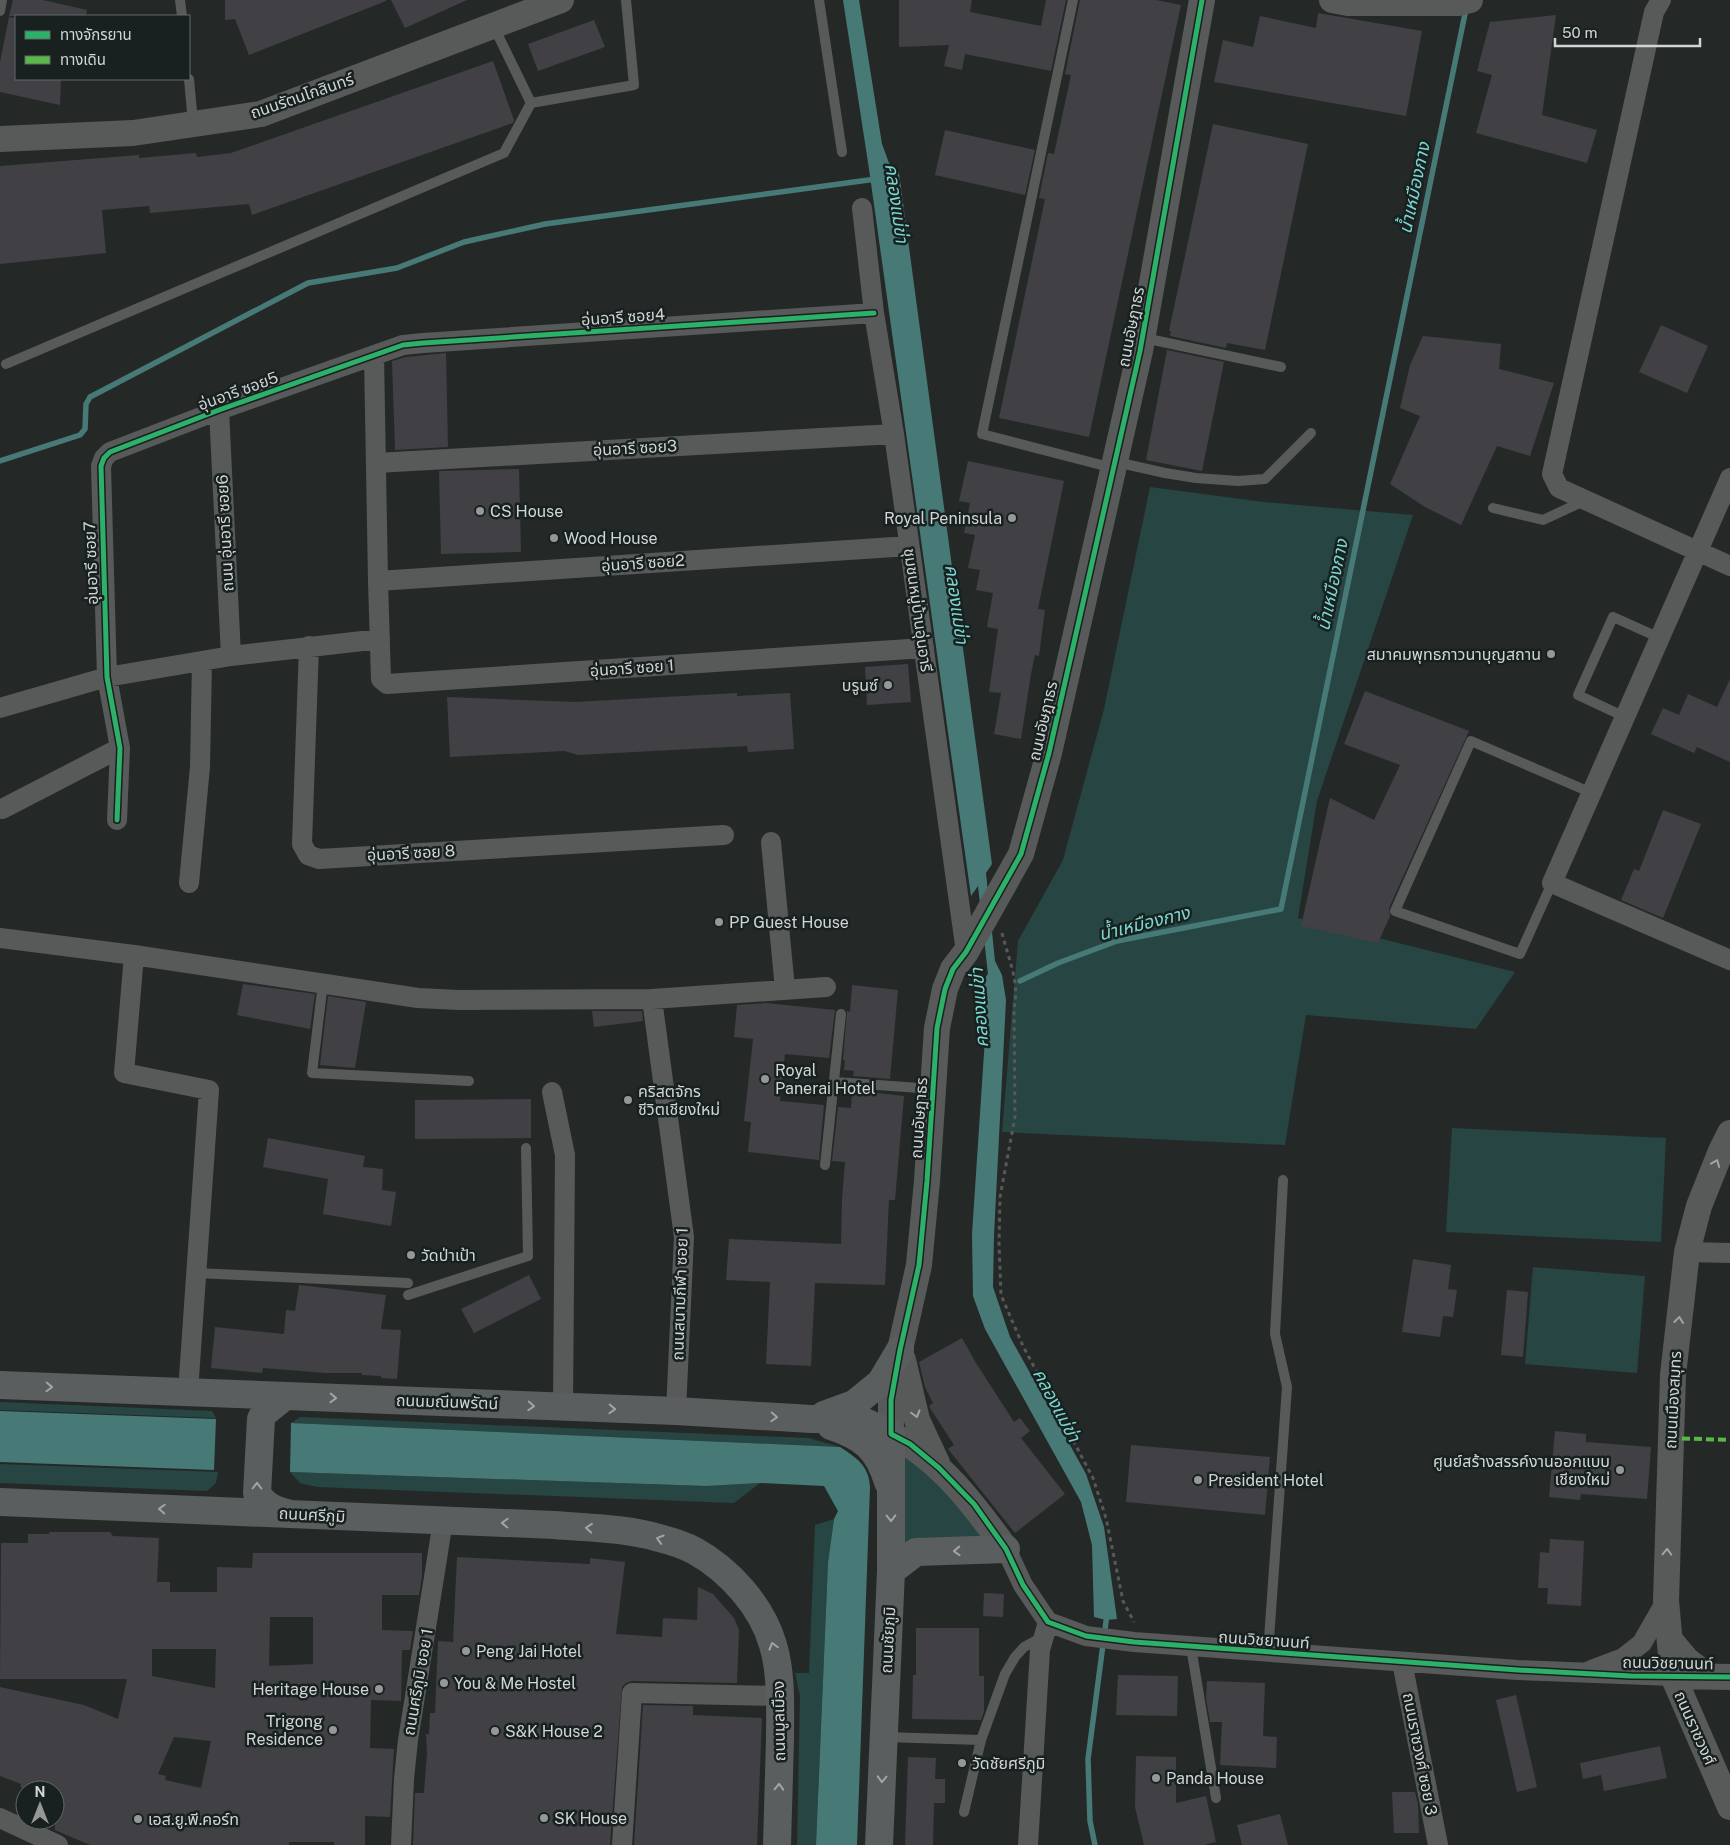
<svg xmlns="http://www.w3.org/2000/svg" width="1730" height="1845" viewBox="0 0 1730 1845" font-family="'Public Sans','Noto Sans Thai',sans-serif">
<rect width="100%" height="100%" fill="#242928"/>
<!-- green -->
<path fill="#274542" d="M1150 487 1264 502 1413 515 1317 801 1298 918 1515 972 1476 1029 1306 1015 1285 1145 1002 1132 1018 941 1063 860 1104 709Z
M1452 1128 1666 1138 1661 1242 1446 1232Z
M1533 1267 1645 1276 1637 1373 1525 1364Z
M0 1402 212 1411 216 1418 0 1410Z
M300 1417 809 1438 840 1447 291 1423Z
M904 1450 995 1543 903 1552Z
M0 1464 218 1472 216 1483 207 1491 0 1483Z
M290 1472 707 1486 760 1483 734 1503 317 1487 300 1483Z
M834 1519 828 1563 816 1845H797L800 1696 795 1673H809L815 1525Z"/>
<!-- water -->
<path fill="#477a76" d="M843 0H859L882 144 889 163 899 173 992 864 986 873 995 961 1002 975 1006 1000 994 1235 993 1287 1010 1337 1086 1474 1104 1527 1117 1619 1106 1620 1094 1617 1092 1545 1081 1502 985 1329 973 1296 972 1234 986 1023 984 995 980 985 988 974 978 886 971 896 869 169Z
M0 1411 216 1419 214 1470 0 1462Z
M291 1423 840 1447C857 1458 869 1466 870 1487L857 1845H816L828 1563 834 1519 838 1511 824 1486 760 1483 707 1486 290 1472Z"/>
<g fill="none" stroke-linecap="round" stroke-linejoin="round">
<!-- stream -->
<path stroke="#477a76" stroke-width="5.5" d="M0 461 80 435 85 429 86 404 90 397 308 283 397 268 464 242 545 224 876 179
M1020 981 1058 963 1117 941 1281 909 1466 9
M1095 1845 1090 1821 1088 1759 1107 1614"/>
</g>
<!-- building -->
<path fill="#414045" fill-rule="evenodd" d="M13 0H43L87 10 86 16H9Z
M225 0H386V1L249 55 235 19 225 20Z
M391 0H467L405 28Z
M899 0H972L970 12 1041 26 1046 0H1066L1051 71 965 54 962 70 944 66 949 45 899 47Z
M1080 0H1156L1181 5 1089 437 999 418 1045 199 1039 198 1048 153 1054 154 1071 75 1065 74Z
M1318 13 1422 31 1406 116 1214 82 1223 40 1253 47 1260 16 1316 28Z
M1556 15 1542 115 1597 130 1587 163 1476 133 1492 75 1477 71 1490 22Z
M9 17 16 18V79H61L60 105 0 92V62Z
M594 20 605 47 538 71 528 44Z
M493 61 514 120 513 123 252 215 249 204 150 213 149 206 102 210 106 253 0 264V166L139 155V158L196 153 197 157 231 153Z
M1213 124 1308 144 1265 350 1227 343 1226 348 1170 336 1171 331H1169Z
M945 130 1035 150 1025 195 935 175Z
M1661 325 1708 346 1687 393 1639 372Z
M1423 336 1501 344 1499 369 1554 383 1530 456 1497 446 1461 525 1425 507 1390 484 1420 416 1400 408 1410 365Z
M1167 350 1224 362 1202 471 1146 460Z
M446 353 448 447 395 450 392 361 406 357Z
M968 461 1064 481 1038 609 1045 610 1039 656 1035 655 1031 674 1021 739 994 734 1001 693 989 692 998 629 987 627 993 593 976 590 980 570 968 568 975 535 964 533 970 503 959 501Z
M519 469 521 552 441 554 439 471Z
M908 664 911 702 867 705 865 667Z
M1730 679V762L1697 747 1694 753 1651 734 1663 708 1679 715 1688 694 1717 707Z
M1365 691 1469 731 1389 908 1390 916 1378 943 1301 926 1330 798 1374 820 1400 765 1344 744Z
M737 693V696L790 693 794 749 748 752 747 746 578 755 564 751 450 757 447 697 575 702Z
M1663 810 1701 824 1663 918 1621 900 1634 869 1639 871Z
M243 984 315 994 310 1029 237 1015Z
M852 985 898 990 890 1079 853 1076 854 1071 844 1070 845 1060H843L847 1011 850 1012Z
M328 996 366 1002 355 1068 320 1065Z
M766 1003 835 1010 829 1058 785 1054 780 1101 824 1105 819 1160 748 1152 751 1122 744 1121 753 1039 734 1037 737 1005Z
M592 1011H642L643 1021 594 1027Z
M852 1090 904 1096 895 1200H889L885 1285 815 1283 811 1366 766 1364 770 1282 726 1280 729 1239 841 1244 842 1199 845 1162 832 1161 838 1107 851 1108Z
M531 1099V1138L415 1139V1100Z
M268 1138 365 1156 363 1167 383 1169 382 1190 396 1192 391 1226 323 1214 328 1179 263 1167Z
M1413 1259 1451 1265 1448 1289 1457 1290 1453 1317 1443 1316 1440 1337 1402 1332Z
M529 1275 541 1299 474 1333 461 1309Z
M299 1285 386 1295 381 1329 401 1330 397 1379 381 1378V1376L362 1375V1373H325L263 1368 262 1373 211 1368 215 1327 284 1334 286 1310 295 1311Z
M1507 1290 1528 1292 1523 1357 1501 1355Z
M962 1338 976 1363 1014 1422 1020 1418 1030 1431 1021 1438 1065 1494 1015 1533 948 1449 954 1445 930 1408 929 1406 933 1403 925 1387 919 1362Z
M1555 1431 1586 1434V1442L1651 1447 1647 1499 1581 1494 1580 1500 1549 1497Z
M1131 1445 1270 1457 1265 1515 1126 1502Z
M49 1532H110L113 1536 159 1538 157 1582H170V1592H217V1567L252 1568 253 1553H422V1576L419 1595H382V1630L413 1631 410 1650H402L401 1701 371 1700 370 1748 394 1749 390 1817 365 1816V1845H334V1842H289V1845H90L55 1830V1790H30L20 1787 21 1784 0 1776V1687L84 1705 118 1719 127 1679H0L1 1543H28V1534H49ZM270 1617H313V1664L269 1666ZM152 1649H216L215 1688 152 1676ZM174 1737 211 1741 201 1788 165 1780 166 1776 158 1774Z
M1550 1539 1584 1541 1581 1606 1547 1604 1548 1588H1538L1540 1552 1549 1553Z
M457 1557 590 1564V1558L625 1562 616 1634 662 1637 663 1618 697 1620 698 1587 713 1594 734 1618 739 1630 737 1683 632 1681 626 1683 622 1687 610 1845H413L415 1793H424L427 1753 426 1734H429L430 1713H435L438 1641 453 1642Z
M984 1593 1004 1594 1003 1617 983 1616Z
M916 1628H979V1676H984V1712L981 1720 912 1719 913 1675H916Z
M1118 1675 1178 1676 1177 1716 1116 1715Z
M1207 1681 1265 1683 1263 1736 1277 1737 1276 1768 1220 1765 1222 1722H1210L1206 1698Z
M1516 1695 1537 1787 1517 1792 1496 1700Z
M643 1705 693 1706V1715L762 1718 757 1845H634Z
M1660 1746 1667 1778 1604 1791 1601 1775 1583 1779 1580 1763Z
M1136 1756 1176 1757V1803L1206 1796 1216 1842 1204 1845H1144L1135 1807Z
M908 1757 936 1758 935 1779H945V1803H934L933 1845H905Z
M1392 1792H1415L1418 1804 1419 1833H1394Z
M1280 1814 1288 1845H1242L1237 1825Z"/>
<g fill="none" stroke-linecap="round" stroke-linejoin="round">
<!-- path -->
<path stroke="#575958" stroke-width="3" stroke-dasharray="4 4" stroke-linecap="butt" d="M1002 933C1008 958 1020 982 1014 1008L1015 1117 1000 1197 999 1243 1001 1295 1023 1346 1093 1478 1106 1518 1123 1601 1134 1622"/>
<!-- service -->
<path stroke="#585a5a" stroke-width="10" d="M180 0 182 16
M819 0 842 152
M1073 0 982 434 1113 468
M0 11 2 0
M494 27 531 103 634 85 626 0
M189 79 193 123
M1144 338 1281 367
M6 364 504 153 531 103
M1116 462 1165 473 1196 478 1238 481 1265 479 1311 433
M1493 508 1543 520 1586 500
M1625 717 1578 695 1613 617 1660 638
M1552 883 1520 954 1395 911 1471 741 1592 793
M323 983 312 1073 469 1081
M835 1082 934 1089
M825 1165 841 1014
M196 1273 408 1283
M408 1295 528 1256 526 1148
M1191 1647 1216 1798
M1268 1653 1287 1387 1275 1334 1283 1180
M885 1737 981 1740
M964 1812 981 1740 1005 1674 1015 1657 1024 1647 1043 1637"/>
<!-- minor -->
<path stroke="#585a5a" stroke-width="20" d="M1661 0 1654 12 1552 474 1559 488 1730 566
M862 208 874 313 894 434 966 952
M374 355 378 581 381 679 387 684 924 648
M219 410 231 656
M376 463 894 434
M1730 478 1552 883 1730 960
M378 581 909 546
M309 646 302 844 308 855 319 859 724 835
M0 708 107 677 231 656 380 639
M2 809 120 748
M117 820 120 748 107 677 101 466 104 458 110 452 219 410 403 345 423 343 874 313
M771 842 785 989
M189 883 200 767 202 661
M0 938 134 955 418 998 459 1000 652 999 826 987
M134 955 124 1073 209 1090 188 1392
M652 999 684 1237 676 1411
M552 1092 565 1155 563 1407
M1687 1252 1730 1253
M1006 1549 1023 1585 1048 1622 1086 1636 1134 1642 1518 1670 1673 1676
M1668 1633 1689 1658 1714 1677
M1402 1662 1438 1845
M1591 1670 1623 1658 1642 1643 1666 1601
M0 1818 58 1845
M401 1845 404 1779 408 1740 443 1521
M622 1845 632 1693 781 1696
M1028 1845 1040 1650 1048 1622"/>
<!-- tertiary -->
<path stroke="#585a5a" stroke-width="26" d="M1332 0 1348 3H1459L1470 0
M0 139 133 133 261 114 561 0
M1730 1133 1721 1151 1699 1206 1687 1252 1673 1375 1666 1601 1673 1676 1730 1807
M903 1360 917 1420 937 1463
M1006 1549C974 1505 941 1460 891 1434V1400L900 1350 919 1265 927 1181 937 1028 945 989 953 969 966 952 1021 854 1049 753 1140 351 1202 0
M1673 1676 1730 1677"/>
<!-- secondary -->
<path stroke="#5b5e5e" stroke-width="28" d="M0 1385 676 1411 811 1419H841L865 1422 891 1434V1571L879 1845
M285 1396 264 1413 261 1419 257 1493C265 1506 273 1509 287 1513
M824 1415 854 1404 881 1382 900 1350
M831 1426C864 1437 878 1449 888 1482
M0 1502 554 1525C589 1528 625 1528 659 1538 671 1541 684 1545 695 1551 729 1570 762 1606 773 1645 782 1675 780 1708 780 1739 779 1774 778 1810 777 1845
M891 1571 916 1552 1006 1549"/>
<!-- quiet -->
<path stroke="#58b947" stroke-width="4" stroke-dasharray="8 4" stroke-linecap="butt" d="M1670 1438 1730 1440"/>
<!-- cycleway casing -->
<g stroke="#192120" stroke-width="8">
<path id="cycleway" d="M1202 0 1140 351 1049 753 1021 854 966 952 953 969 945 989 937 1028 927 1181 919 1265 900 1350 891 1400V1434L910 1444 939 1468 974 1504 1006 1549 1023 1585 1048 1622 1086 1636 1134 1642 1518 1670 1631 1676 1730 1677
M117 820 120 748 107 677 101 466 104 458 110 452 219 410 403 345 423 343 874 313"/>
</g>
<!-- cycleway -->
<use href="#cycleway" stroke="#2db169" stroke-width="5"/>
</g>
<!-- one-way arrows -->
<defs><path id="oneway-chevron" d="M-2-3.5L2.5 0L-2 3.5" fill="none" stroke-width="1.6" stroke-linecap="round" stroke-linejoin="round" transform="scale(1.25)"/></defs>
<g stroke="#a0a4a4">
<use href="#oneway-chevron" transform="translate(1716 1163) rotate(-68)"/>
<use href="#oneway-chevron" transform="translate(1679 1320) rotate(-83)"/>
<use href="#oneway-chevron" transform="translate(916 1414) rotate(74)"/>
<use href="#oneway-chevron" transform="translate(1667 1552) rotate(-88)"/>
</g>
<g stroke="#a1a5a5">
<use href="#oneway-chevron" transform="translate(49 1387) rotate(2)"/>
<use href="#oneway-chevron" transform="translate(333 1398) rotate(2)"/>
<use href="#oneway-chevron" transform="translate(531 1406) rotate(3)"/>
<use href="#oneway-chevron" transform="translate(612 1409) rotate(2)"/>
<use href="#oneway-chevron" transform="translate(774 1417) rotate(3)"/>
<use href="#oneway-chevron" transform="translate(257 1486) rotate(-90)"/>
<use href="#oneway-chevron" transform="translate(162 1509) rotate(-177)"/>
<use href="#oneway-chevron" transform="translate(891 1518) rotate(89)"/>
<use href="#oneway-chevron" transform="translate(505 1523) rotate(-178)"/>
<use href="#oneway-chevron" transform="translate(589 1528) rotate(-175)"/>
<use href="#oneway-chevron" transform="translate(660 1539) rotate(-163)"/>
<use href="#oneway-chevron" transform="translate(957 1551) rotate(178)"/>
<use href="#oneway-chevron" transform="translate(773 1646) rotate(-106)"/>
<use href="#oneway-chevron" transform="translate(882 1779) rotate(92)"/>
<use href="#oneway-chevron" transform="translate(779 1787) rotate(-88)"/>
</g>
<!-- markers -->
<g fill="#949998" stroke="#192120" stroke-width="2">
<circle cx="480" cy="511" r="5"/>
<circle cx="1012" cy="518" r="5"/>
<circle cx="554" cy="538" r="5"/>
<circle cx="1551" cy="654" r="5"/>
<circle cx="888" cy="685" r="5"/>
<circle cx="719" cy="922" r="5"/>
<circle cx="765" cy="1079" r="5"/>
<circle cx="628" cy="1100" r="5"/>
<circle cx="411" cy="1255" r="5"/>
<circle cx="1620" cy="1470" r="5"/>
<circle cx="1198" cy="1480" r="5"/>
<circle cx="466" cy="1651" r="5"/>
<circle cx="444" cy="1683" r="5"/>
<circle cx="379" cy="1689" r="5"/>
<circle cx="333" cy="1730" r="5"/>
<circle cx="495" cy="1731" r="5"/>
<circle cx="962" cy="1763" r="5"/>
<circle cx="1156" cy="1778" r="5"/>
<circle cx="544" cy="1818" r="5"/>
<circle cx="138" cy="1819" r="5"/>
</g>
<g text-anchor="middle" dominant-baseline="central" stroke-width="5" stroke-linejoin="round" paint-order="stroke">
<!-- street labels -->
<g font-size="16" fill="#d0d5d5" stroke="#192120">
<text transform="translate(302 96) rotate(-19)">ถนนรัตนโกสินทร์</text>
<text transform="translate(623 317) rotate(-4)">อุ่นอารี ซอย4</text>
<text transform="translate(1131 327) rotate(-79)">ถนนอัษฎาธร</text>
<text transform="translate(238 391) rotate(-20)">อุ่นอารี ซอย5</text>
<text transform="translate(635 448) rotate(-3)">อุ่นอารี ซอย3</text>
<text transform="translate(225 533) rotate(-93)">ถนน อุ่นอารี ซอย6</text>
<text transform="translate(91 563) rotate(-92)">อุ่นอารี ซอย7</text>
<text transform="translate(643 563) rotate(-4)">อุ่นอารี ซอย2</text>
<text transform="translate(918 610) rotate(82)">ชุมชนหมู่บ้านอุ่นอารี</text>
<text transform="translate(632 668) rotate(-4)">อุ่นอารี ซอย 1</text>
<text transform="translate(1043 721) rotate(-77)">ถนนอัษฎาธร</text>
<text transform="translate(411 853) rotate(-3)">อุ่นอารี ซอย 8</text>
<text transform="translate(919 1118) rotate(-86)">ถนนอัษฎาธร</text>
<text transform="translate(680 1294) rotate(-88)">ถนนสนามกีฬา ซอย 1</text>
<text transform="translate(1673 1400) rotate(-87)">ถนนเมืองสมุทร</text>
<text transform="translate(447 1402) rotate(2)">ถนนมณีนพรัตน์</text>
<text transform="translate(312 1515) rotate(3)">ถนนศรีภูมิ</text>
<text transform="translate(888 1640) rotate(-87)">ถนนชัยภูมิ</text>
<text transform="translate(1264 1640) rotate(4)">ถนนวิชยานนท์</text>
<text transform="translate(1668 1663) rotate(1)">ถนนวิชยานนท์</text>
<text transform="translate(418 1682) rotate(-80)">ถนนศรีภูมิ ซอย 1</text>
<text transform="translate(779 1721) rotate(-91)">ถนนมูลเมือง</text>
<text transform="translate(1695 1728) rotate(66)">ถนนราชวงศ์</text>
<text transform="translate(1420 1754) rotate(79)">ถนนราชวงศ์ ซอย 3</text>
</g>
<!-- poi labels -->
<g font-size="16" fill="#d0d5d5" stroke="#192120" text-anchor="start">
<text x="490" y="511">CS House</text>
<text x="1002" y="518" text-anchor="end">Royal Peninsula</text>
<text x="564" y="538">Wood House</text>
<text x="1541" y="654" text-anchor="end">สมาคมพุทธภาวนาบุญสถาน</text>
<text x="878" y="685" text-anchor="end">บรูนซ์</text>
<text x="729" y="922">PP Guest House</text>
<text x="775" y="1070">Royal<tspan x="775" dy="18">Panerai Hotel</tspan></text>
<text x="638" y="1091">คริสตจักร<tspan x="638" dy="18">ชีวิตเชียงใหม่</tspan></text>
<text x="421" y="1255">วัดป่าเป้า</text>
<text x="1610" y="1461" text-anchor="end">ศูนย์สร้างสรรค์งานออกแบบ<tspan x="1610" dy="18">เชียงใหม่</tspan></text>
<text x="1208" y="1480">President Hotel</text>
<text x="476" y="1651">Peng Jai Hotel</text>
<text x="454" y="1683">You &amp; Me Hostel</text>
<text x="369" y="1689" text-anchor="end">Heritage House</text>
<text x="323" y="1721" text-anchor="end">Trigong<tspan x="323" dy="18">Residence</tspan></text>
<text x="505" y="1731">S&amp;K House 2</text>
<text x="972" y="1763">วัดชัยศรีภูมิ</text>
<text x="1166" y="1778">Panda House</text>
<text x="554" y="1818">SK House</text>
<text x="148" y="1819">เอส.ยู.พี.คอร์ท</text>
</g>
<!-- water labels -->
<g font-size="18" font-style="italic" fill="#7bd7d1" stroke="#192120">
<text transform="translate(1414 188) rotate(-78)">น้ำเหมืองกาง</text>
<text transform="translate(897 203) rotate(82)">คลองแม่ข่า</text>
<text transform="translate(1332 585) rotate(-78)">น้ำเหมืองกาง</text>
<text transform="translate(957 604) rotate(82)">คลองแม่ข่า</text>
<text transform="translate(1144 923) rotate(-14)">น้ำเหมืองกาง</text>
<text transform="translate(979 1008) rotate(-94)">คลองแม่ข่า</text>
<text transform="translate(1057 1405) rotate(62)">คลองแม่ข่า</text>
</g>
</g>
<!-- legend -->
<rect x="15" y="15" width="175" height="65" fill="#192120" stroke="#626968"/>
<rect x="25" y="31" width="25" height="8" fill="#2db169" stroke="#626968"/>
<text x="60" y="40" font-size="15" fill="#d0d5d5">ทางจักรยาน</text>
<rect x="25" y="56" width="25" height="8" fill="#58b947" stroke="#626968"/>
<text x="60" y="65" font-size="15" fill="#d0d5d5">ทางเดิน</text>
<!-- north arrow -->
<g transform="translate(40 1805)"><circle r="24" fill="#192120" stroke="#626968"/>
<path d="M0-4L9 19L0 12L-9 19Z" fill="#949998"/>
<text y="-8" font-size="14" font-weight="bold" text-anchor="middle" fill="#d0d5d5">N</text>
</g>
<!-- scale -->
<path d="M1555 38v8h145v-8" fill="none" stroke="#d0d5d5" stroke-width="2.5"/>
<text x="1562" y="38" font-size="15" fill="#d0d5d5" stroke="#192120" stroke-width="4" paint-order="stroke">50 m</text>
</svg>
